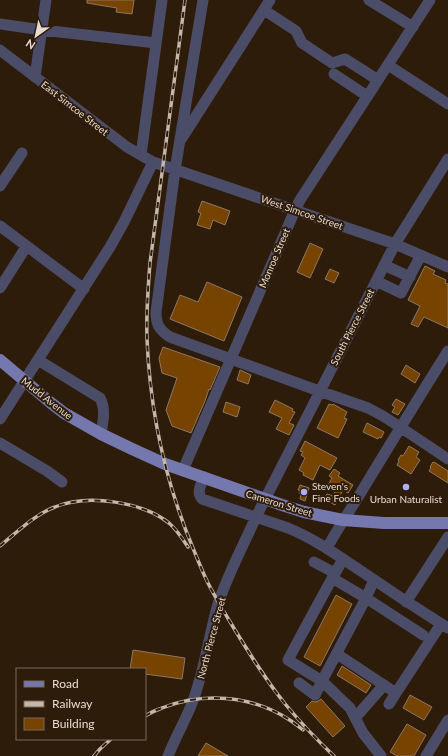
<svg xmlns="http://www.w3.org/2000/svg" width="448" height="756" viewBox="0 0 448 756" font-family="Lato,sans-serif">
<rect width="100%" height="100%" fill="#2e1c0a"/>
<!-- building -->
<path fill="#764301" stroke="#8e7763" d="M87 0H134L132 14 116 12 117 8 87 3Z
M202 201 230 211 225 225 213 220 210 229 197 225 201 213 198 212Z
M310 243 323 249 310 278 297 272Z
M425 266 435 271 433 274 446 280 445 283 448 284V328L424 317 418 327 411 324 420 306 408 300Z
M330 269 339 273 334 283 325 279Z
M207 282 242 297 224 341 170 319 180 295 198 302Z
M163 347 220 367 210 390 209 389 205 401 191 433 172 426 166 410 177 378 162 373 159 358Z
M406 365 420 374 415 383 401 374Z
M240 370 251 375 248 384 237 380Z
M396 399 405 404 398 415 392 412 395 407 392 405Z
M275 400 293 409 292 411 295 412 289 423 294 425 289 435 276 429 282 418 269 412Z
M226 402 240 407 237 417 223 412Z
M329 404 332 405 333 404 347 412 344 418 347 419 338 438 317 428Z
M367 423 384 432 381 438 379 437 378 439 363 432Z
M305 441 337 458 330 470 320 465 313 480 303 475 304 473 299 470 305 458 301 455 303 452 300 451Z
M409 446 419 452 416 457 420 460 411 474 397 465 399 461 398 460 401 455 403 456Z
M433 462 434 463V462L448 471V483L429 471 431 468 430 467Z
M334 469 340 473 338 476 353 485 348 493 343 490 335 505 324 499 327 494 333 496 335 491 327 487 332 478 329 476Z
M300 485 309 488 305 501 300 499 301 494 299 493 300 491 298 490Z
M336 595 352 604 320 666 304 657Z
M133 650 185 658 182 679 145 674V669H130Z
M342 666 371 685 366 693 337 675Z
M410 695 432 707 424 720 403 708Z
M321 699 345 726 333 737 306 707 312 701 315 702 318 701Z
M407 724 426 735 414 756H397L390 752Z
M206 743 228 756H198Z"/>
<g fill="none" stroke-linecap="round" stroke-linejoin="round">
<!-- minor -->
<path stroke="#4b4d68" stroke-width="11" d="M203 0 175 170 156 312C156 324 159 330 170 337L319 391 368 408 383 416 400 427 448 459
M369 0 413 27
M264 10 296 31 302 43 332 63 345 59 378 80
M0 24 42 30 156 43
M0 50 127 147 153 162 395 244 448 267
M388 65 448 104
M334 74 367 96
M35 77 46 0
M182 138 270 0
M141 155 162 0
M0 186 22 153
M0 226 84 289
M384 265 410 277
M376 281 401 293 421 255
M0 288 26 247
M38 360 100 398C106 409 103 422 101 434
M0 419 110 247 124 222 153 162
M0 443 47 471 62 482
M183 470 295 210 300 200 430 0
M204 477C201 485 196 492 202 499L288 528C315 539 338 556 361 571 390 591 419 610 448 628
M327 548C338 528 351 509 363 489 391 443 419 397 448 351
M314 562 335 573
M332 578 366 598 322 681 288 660C306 626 324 593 343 559
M374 580 366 598 423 635
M406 602 448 537
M337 654 396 693 441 624
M299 683 315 695 322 681 350 708 363 733 381 756
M389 704 396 693
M355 718 384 685
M168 756C176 736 187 718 194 698 205 667 209 635 218 604 228 574 243 546 256 517L395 244 448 159
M426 756 448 720"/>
<!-- major -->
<path stroke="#7578ae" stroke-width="12" d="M0 360 51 403 64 413 101 434 130 448 165 464 282 505 304 512 343 520 384 523H448"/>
<!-- rail casing -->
<g stroke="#c3b6aa" stroke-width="3.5">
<path id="rail" d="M185 0 150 263C148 288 146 313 147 339 150 412 166 485 195 553 199 563 203 573 208 583 216 599 226 615 235 630 251 656 267 682 286 705 301 723 317 740 334 756
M0 546C16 533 35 514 55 507 87 494 141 501 169 523 177 530 182 538 188 547
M145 716C150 713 156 710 162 708 202 692 251 695 288 719 293 722 298 726 303 730
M94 756 100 749 111 739"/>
</g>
<!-- rail -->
<use href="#rail" stroke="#2e1c0a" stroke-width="2" stroke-dasharray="6" stroke-linecap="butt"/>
</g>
<!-- markers -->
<g fill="#abaffb" stroke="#2e1c0a" stroke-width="1.5">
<circle cx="406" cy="487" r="4"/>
<circle cx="304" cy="492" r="4"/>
</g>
<g text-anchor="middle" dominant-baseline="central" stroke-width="4" stroke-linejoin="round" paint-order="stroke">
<!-- street labels -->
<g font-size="10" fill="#e8dcd1" stroke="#2e1c0a">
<text transform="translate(75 108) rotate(38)">East Simcoe Street</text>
<text transform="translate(302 212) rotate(19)">West Simcoe Street</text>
<text transform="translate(274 258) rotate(-67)">Monroe Street</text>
<text transform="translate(352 327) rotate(-63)">South Pierce Street</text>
<text transform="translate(47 398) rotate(38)">Mudd Avenue</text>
<text transform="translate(279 503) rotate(17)">Cameron Street</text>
<text transform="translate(211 638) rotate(-75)">North Pierce Street</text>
</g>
<!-- poi labels -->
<g font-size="10" fill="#e8dcd1" stroke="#2e1c0a" text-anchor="start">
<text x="312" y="486">Steven's<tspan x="312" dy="12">Fine Foods</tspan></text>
<text x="406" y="499" text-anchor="middle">Urban Naturalist</text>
</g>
</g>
<!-- legend -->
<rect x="16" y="668" width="130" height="72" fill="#2e1c0a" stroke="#78695a"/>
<rect x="24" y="681" width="20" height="6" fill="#7578ae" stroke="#78695a"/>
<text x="52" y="688" font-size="12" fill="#e8dcd1">Road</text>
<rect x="24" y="701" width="20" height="6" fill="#c3b6aa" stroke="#78695a"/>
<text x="52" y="708" font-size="12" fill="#e8dcd1">Railway</text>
<rect x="24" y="718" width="20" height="12" fill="#764301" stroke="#78695a"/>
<text x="52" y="728" font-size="12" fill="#e8dcd1">Building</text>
<!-- north arrow -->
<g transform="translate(36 36) rotate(213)" stroke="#2e1c0a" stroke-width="3" paint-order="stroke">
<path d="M0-3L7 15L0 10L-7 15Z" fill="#e8dcd1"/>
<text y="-6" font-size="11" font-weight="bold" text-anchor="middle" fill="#e8dcd1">N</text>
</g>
</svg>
